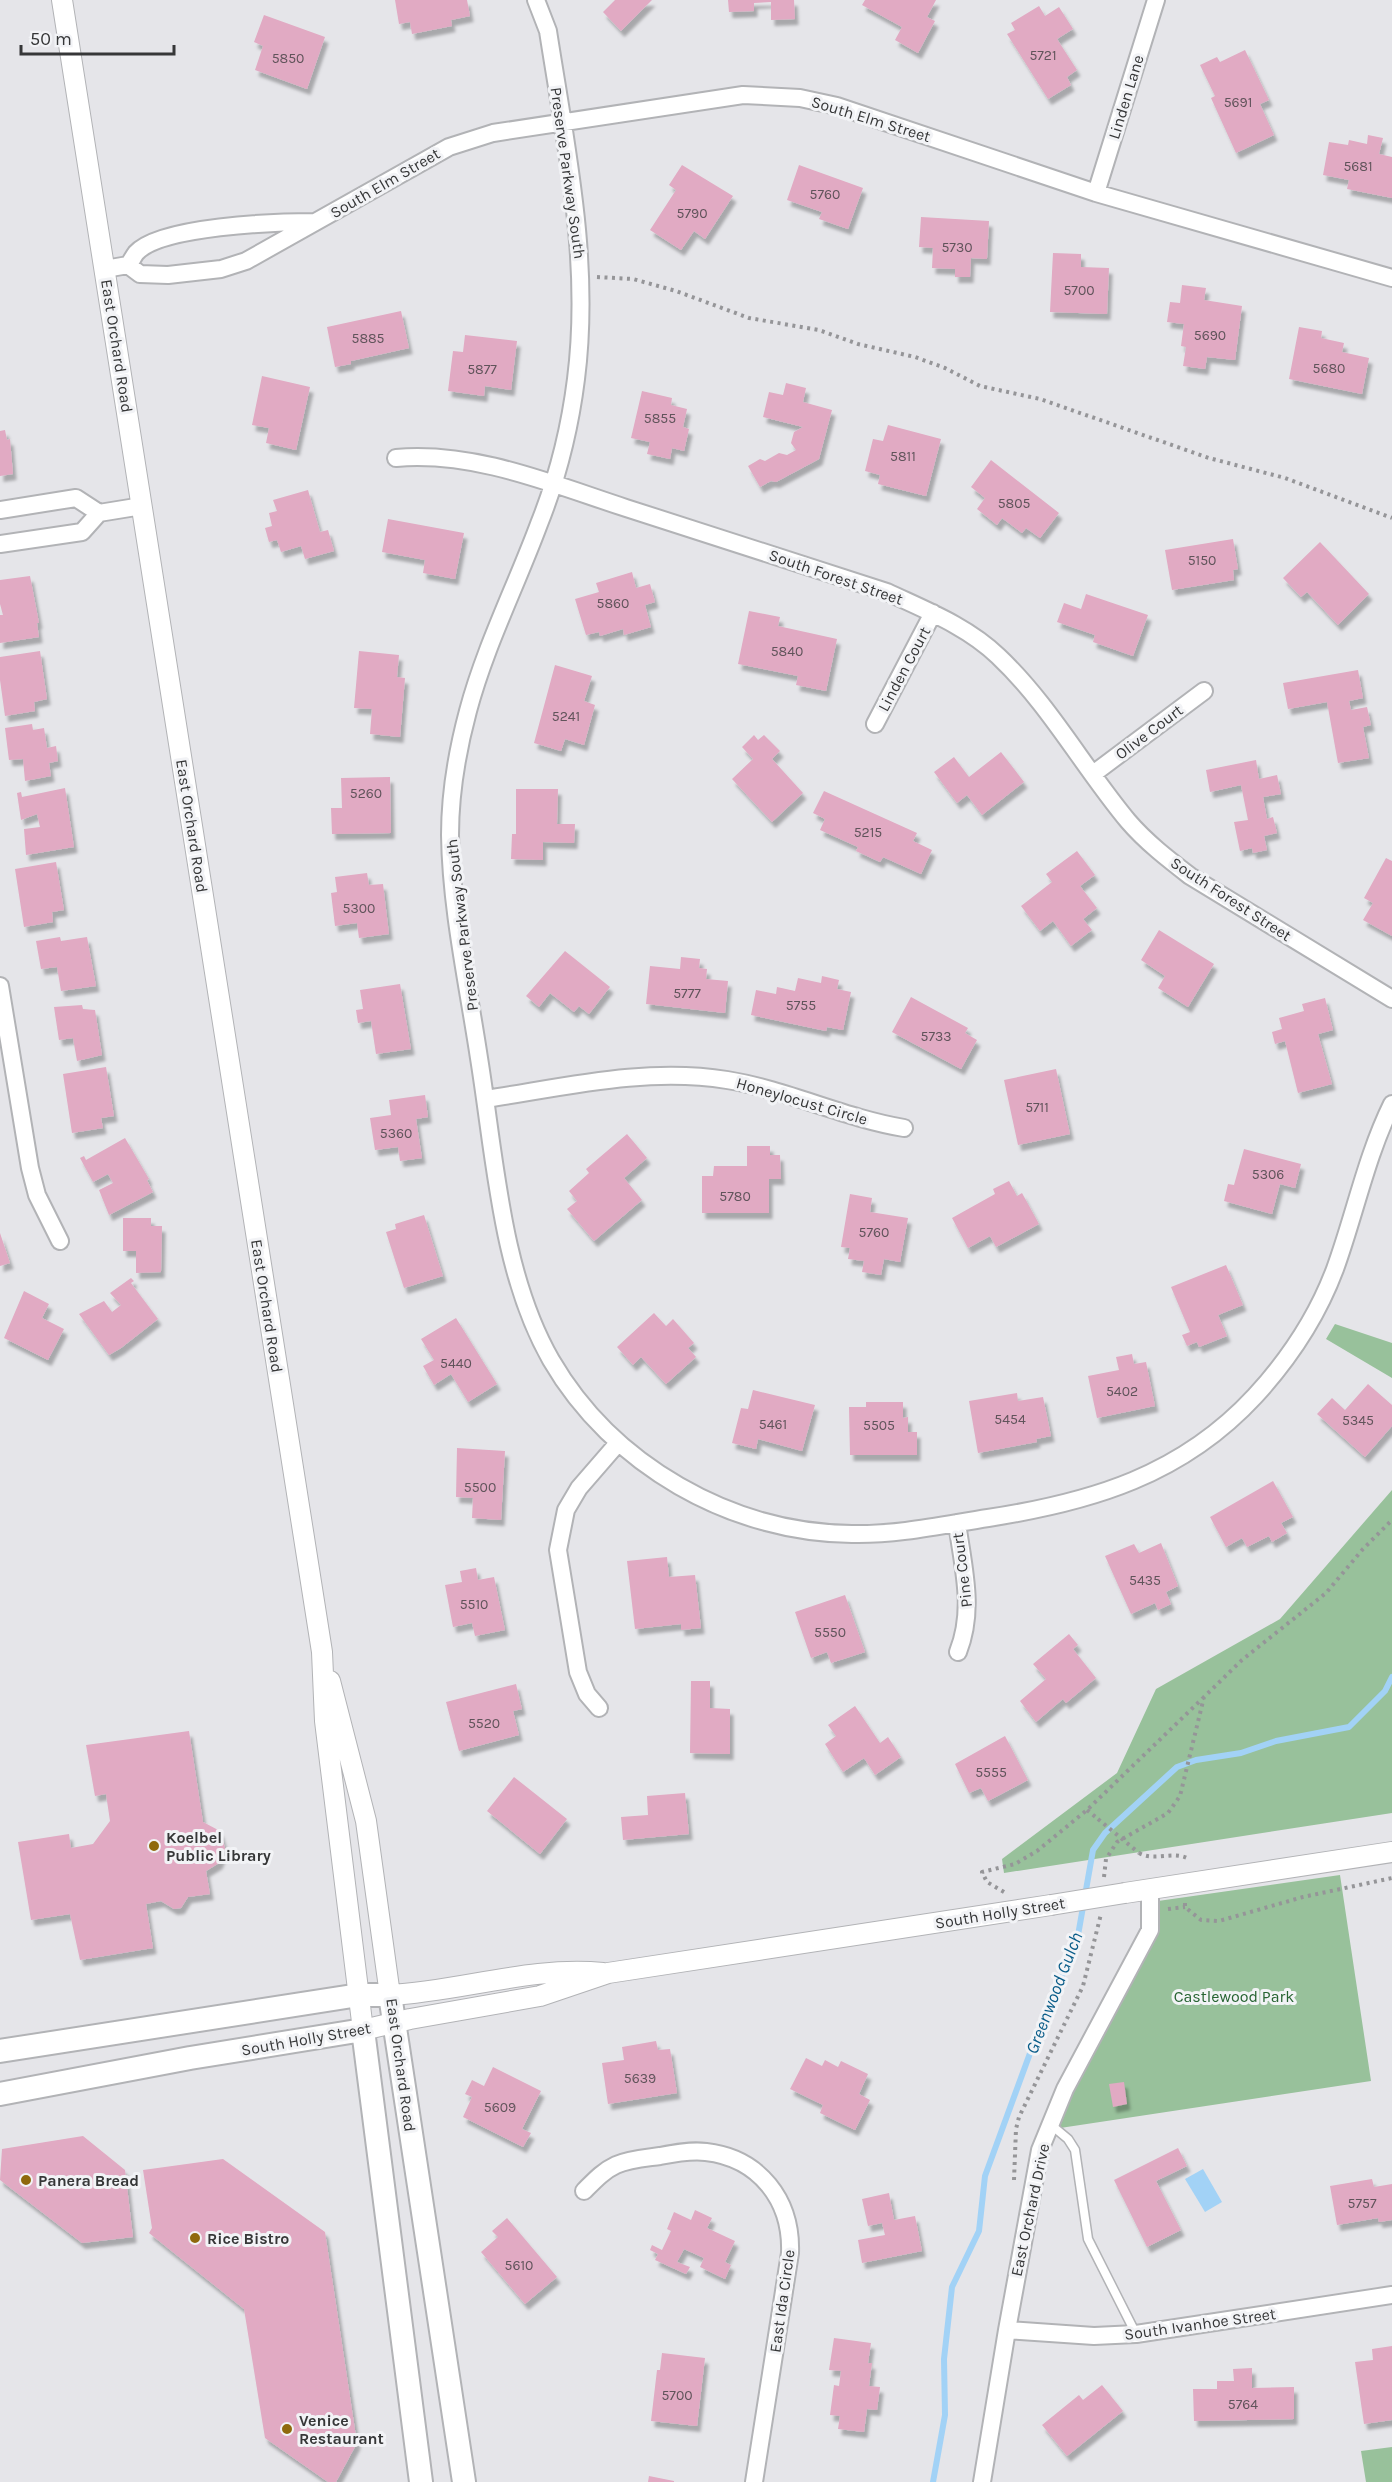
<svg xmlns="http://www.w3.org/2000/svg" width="1392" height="2482" viewBox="0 0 1392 2482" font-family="Karla,sans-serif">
<defs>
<filter id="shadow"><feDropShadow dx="3.5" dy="6" stdDeviation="1.5" flood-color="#0004"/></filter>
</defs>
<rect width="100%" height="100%" fill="#e5e5e9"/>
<!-- green -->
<path fill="#98c19b" d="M1335 1324 1392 1343V1378L1326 1339Z
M1392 1490V1813L1004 1873 1002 1859 1117 1773 1156 1689 1280 1619Z
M1340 1875 1371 2081 1047 2130 1144 1943 1151 1902Z
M1392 2447V2482H1366L1361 2451Z"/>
<!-- water -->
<path fill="#a2d2f6" d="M1203 2169 1222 2202 1205 2212 1185 2179Z"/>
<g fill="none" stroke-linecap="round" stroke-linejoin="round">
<!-- stream -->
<path stroke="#a2d2f6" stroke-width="6" d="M933 2482 945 2415 944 2359 952 2287 979 2231 985 2176 1040 2026 1077 1941 1093 1850 1105 1833 1177 1767 1196 1760 1241 1753 1276 1741 1349 1727 1385 1691 1392 1677"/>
</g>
<!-- building -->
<path fill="#e1aac3" filter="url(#shadow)" d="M395 0H467L470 16 451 20 452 26 412 34 410 22 399 24Z
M615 0H652L621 31 603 12Z
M728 0H794L795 19 771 20V2L754 3V11L729 12Z
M865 0H936L927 17 935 21 918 53 895 40 902 27 862 5Z
M1039 6 1045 16 1059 7 1073 29 1057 39 1077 70 1067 77 1071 85 1048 99 1007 34 1015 30 1011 23Z
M264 15 325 37 307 89 255 70 263 46 254 42Z
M1245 50 1269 100 1260 104 1274 135 1236 153 1211 98 1215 96 1200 65 1217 57 1220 62Z
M1368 135 1383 138 1379 154 1392 157V198L1347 189 1349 180 1323 175 1329 142 1348 145 1349 140 1367 144Z
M682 165 733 196 705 239 694 231 681 250 650 230 676 190 669 185Z
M799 165 863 188 848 229 819 219 822 212 787 200Z
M921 217 989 221 987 259 971 258 970 277H955V269L932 268 933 248 919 247Z
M1053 253 1081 254V267L1109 268 1107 314 1050 312Z
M1182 285 1206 288 1204 300 1242 306 1235 360 1207 357 1205 369 1183 366 1186 347 1181 346 1184 324 1167 322 1170 302 1180 303Z
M401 311 409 348 351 361V364L335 367 327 327Z
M1299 327 1322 331 1321 338 1344 343 1342 352 1369 358 1362 394 1289 379Z
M465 335 517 341 511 390 485 386 484 396 448 391 453 351 463 352Z
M262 376 310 387 296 450 266 443 269 428 252 425Z
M786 383 806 388 803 402 832 410 819 459 776 482 771 481 760 487 748 466 760 459 765 461 779 453 787 455 796 450 791 443 794 432 803 427 763 417 769 392 783 395Z
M642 391 672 398 671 405 687 409 683 427 689 429 684 451 672 448 670 459 647 454 650 442 631 438Z
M888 425 941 439 926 496 878 484 880 475 865 471 873 439 883 441Z
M5 430 7 440 10 439 13 474 0 476V431Z
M991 460 1059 513 1040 538 1026 528 1022 533 1002 518 997 525 977 509 985 498 971 487Z
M308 490 320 532 328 530 334 551 305 559 301 546 281 552 277 540 269 542 265 528 272 526 269 513 277 511 273 500Z
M388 519 464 533 455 579 423 573 425 560 382 552Z
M1233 539 1238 569 1233 570 1234 580 1172 590 1165 550Z
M1320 542 1369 594 1338 625 1307 592 1301 597 1283 578Z
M632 572 636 588 650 584 655 602 645 605 651 627 624 635 623 629 600 636 599 632 586 635 575 599 599 592 596 583Z
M30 576 39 623H37L39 637 0 643V615H3L0 604V580Z
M1086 594 1148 615 1133 656 1093 642 1095 635 1057 622 1064 603 1081 609Z
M749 611 780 617 778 626 837 639 826 691 796 685 798 676 738 664Z
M40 651 47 699 34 702 35 711 5 716 0 680V657Z
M359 651 399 655 397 677 405 678 400 737 370 734 372 709 354 708Z
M555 665 592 676 584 701 595 705 584 745 565 739 561 751 534 743Z
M1358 670 1363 698 1349 701 1351 710 1367 707 1371 725 1363 727 1369 758 1338 763 1327 702 1288 709 1283 683Z
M32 724 33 730 44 728 47 748 56 746 58 761 49 763 51 776 25 781 23 759 9 760 5 728Z
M754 735 758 740 764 735 780 751 772 759 803 793 772 822 732 779 753 759 742 747Z
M1001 752 1024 782 982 815 967 795 957 803 934 772 954 757 969 777Z
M1256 760 1259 779 1277 775 1281 794 1263 797 1267 819 1273 817 1277 833 1264 836 1267 850 1253 853 1252 848 1240 851 1234 822 1248 820 1241 785 1210 792 1206 770Z
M390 777 391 833 332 834 331 808H342L341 778Z
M65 788 74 847 26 855 24 829 40 827 37 814 21 820 17 793 21 792 22 797Z
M516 789H558L557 824H575L574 843 543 842V860L511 859 512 834H516Z
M824 791 917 833 913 841 932 850 921 874 883 857 880 862 856 851 858 847 820 830 825 819 813 813Z
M1077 851 1095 875 1080 886 1097 908 1083 919 1092 930 1071 946 1053 921 1040 931 1021 906 1052 882 1046 874Z
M1386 858 1392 861V936L1363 920 1373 903 1364 898Z
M56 862 64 910 52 912 53 922 24 927 15 869Z
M367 873 369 885 383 884 389 934 359 938 357 923 335 926 331 893 337 892 335 877Z
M1159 930 1214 964 1188 1007 1158 988 1165 976 1141 960Z
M60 937 61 941 87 937 96 986 61 991 57 967 41 969 36 941Z
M565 951 610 987 589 1014 579 1006 574 1012 550 993 539 1007 526 996Z
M681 957 700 959 699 968 707 969 706 979 728 981 725 1013 646 1004 650 966 680 969Z
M822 976 839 980 837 989 851 992 843 1030 827 1027 826 1031 751 1015 756 990 776 994 777 987 795 991 798 978 821 983Z
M400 984 411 1049 376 1054 371 1021 358 1023 356 1010 363 1009 360 990Z
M911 997 968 1028 965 1033 977 1040 961 1069 892 1032Z
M1325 998 1333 1030 1318 1034 1332 1084 1298 1093 1285 1041 1275 1044 1272 1032 1282 1029 1279 1018 1304 1011 1302 1004Z
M82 1005 83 1009 95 1010 102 1055 77 1061 73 1038 59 1040 54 1007Z
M106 1067 114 1116 101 1118 103 1128 72 1133 63 1074Z
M1056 1069 1070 1134 1018 1145 1004 1080Z
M425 1095 428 1117 416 1119 422 1158 400 1161 398 1147 375 1150 370 1118 391 1115 389 1100Z
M627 1134 647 1158 624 1178 642 1200 594 1241 567 1209 577 1201 569 1191 589 1173 586 1169Z
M125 1138 149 1179 147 1180 153 1192 109 1215 99 1190 113 1183 108 1174 93 1182 80 1158 84 1156 86 1160Z
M747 1146H770V1155H780L781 1179H769V1213H702V1176H713L714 1166H747Z
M1244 1149 1301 1164 1295 1188 1280 1184 1272 1214 1224 1201 1228 1184 1234 1185Z
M1009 1181 1017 1196 1022 1193 1039 1224 996 1247 990 1236 968 1248 952 1218 995 1194 993 1189Z
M850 1194 872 1198 870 1212 908 1218 900 1262 884 1259 881 1275 862 1272 864 1261 848 1259 850 1248 841 1247Z
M424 1215 443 1276 404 1288 386 1232 396 1229 395 1224Z
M123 1218H151V1226H162L161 1272 136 1273V1251H123Z
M0 1233 10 1263 0 1266Z
M1226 1265 1243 1305 1218 1315 1227 1336 1199 1347 1197 1342 1187 1346 1182 1335 1190 1332 1171 1287Z
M131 1278 134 1281 131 1283 158 1319 121 1348 109 1355 79 1314 104 1301 112 1312 121 1305 110 1293Z
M24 1291 49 1304 42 1318 64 1329 48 1360 4 1338Z
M654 1313 666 1326 673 1319 694 1343 688 1348 696 1357 666 1384 641 1357 633 1365 617 1347Z
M456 1318 497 1384 468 1402 451 1374 434 1385 423 1366 434 1360 421 1339Z
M1132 1354 1134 1364 1146 1362 1155 1406 1097 1418 1088 1376 1119 1370 1116 1357Z
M1368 1384 1392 1405V1426L1365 1457 1317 1414 1332 1398 1345 1410Z
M753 1390 815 1405 802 1451 758 1439 756 1449 732 1443 741 1408 748 1409Z
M1017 1393 1018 1401 1043 1397 1051 1436 1036 1439 1037 1442 978 1453 969 1401Z
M866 1402H903V1418L908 1417V1432H917V1455H850L849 1407H866Z
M457 1448 505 1451 501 1520 472 1518 473 1498 456 1497Z
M1273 1481 1293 1517 1281 1523 1287 1533 1272 1542 1269 1536 1247 1547 1242 1538 1226 1547 1210 1517Z
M1161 1543 1178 1586 1166 1592 1171 1604 1158 1610 1155 1603 1131 1614 1105 1556 1134 1544 1139 1553Z
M667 1557 669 1577 695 1575 701 1628 681 1630V1624L635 1629 627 1561Z
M476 1568 478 1580 494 1577 505 1630 475 1636 472 1623 453 1627 445 1585 462 1582 460 1571Z
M845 1595 865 1652 831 1663 827 1652 811 1658 795 1612Z
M1069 1634 1078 1645 1073 1649 1096 1678 1066 1703 1063 1699 1036 1722 1020 1701 1046 1679 1033 1664Z
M691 1681H710V1708L730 1709V1754L690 1753Z
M516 1684 522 1709 513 1711 519 1735 459 1751 446 1702Z
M855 1706 880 1743 888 1737 901 1757 875 1775 864 1758 843 1772 825 1744 836 1736 828 1725Z
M189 1731 203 1822 220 1831 225 1848 219 1863 206 1871 210 1894 188 1897 181 1908 174 1909 161 1901 146 1904 153 1948 80 1960 70 1914 31 1920 18 1842 69 1834 71 1848 93 1844 110 1821 106 1794 95 1796 86 1745Z
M1005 1736 1028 1780 988 1801 981 1788 969 1793 955 1764Z
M514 1777 567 1819 540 1854 487 1811Z
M685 1793 689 1834 623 1840 621 1817 648 1815 647 1796Z
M656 2041 658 2050 670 2049 677 2093 608 2104 602 2063 624 2060 622 2047Z
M806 2058 822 2066 825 2060 838 2067 841 2061 868 2074 859 2094 870 2100 855 2130 820 2113 823 2105 790 2089Z
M493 2067 541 2091 522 2129 531 2133 523 2147 463 2117 472 2097 465 2094 472 2080 484 2086Z
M1124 2082 1127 2104 1113 2107 1109 2084Z
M83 2136 125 2170 133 2237 82 2243 0 2180 2 2149Z
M1178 2148 1187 2166 1156 2181 1181 2230 1147 2247 1114 2180Z
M223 2159 325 2232 357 2443 336 2482H328L265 2438 244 2309 149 2233 152 2228 143 2170Z
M1372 2179 1374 2187 1392 2184V2220L1379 2222 1378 2218 1337 2225 1330 2186Z
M889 2193 894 2220 915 2216 922 2251 862 2263 858 2240 885 2235 882 2223 868 2226 862 2199Z
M695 2210 712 2218 707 2228 735 2241 725 2262 731 2265 725 2279 700 2267 704 2258 684 2249 677 2262 690 2267 686 2274 655 2260 658 2254 650 2250 652 2245 662 2250 671 2231 667 2229 674 2212 691 2220Z
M507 2218 557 2277 525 2304 481 2252 498 2237 492 2231Z
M834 2338 871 2343 868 2363H872L869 2386 880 2387 877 2410 867 2409 864 2432 838 2429 840 2416 830 2415 834 2385 839 2386 841 2371 829 2370Z
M1392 2346V2420L1364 2424 1355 2362 1373 2360 1372 2349Z
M662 2353 705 2358 697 2426 651 2421 657 2370H660Z
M1252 2368V2388L1294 2387V2419L1194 2421 1193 2389H1217V2381H1234L1233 2369Z
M1102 2385 1123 2411 1067 2456 1042 2425 1079 2395 1083 2400Z
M649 2476 674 2481V2482H648Z"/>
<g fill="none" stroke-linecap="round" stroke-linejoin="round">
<!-- service casing -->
<g stroke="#b2b3b6" stroke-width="11">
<path id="service" d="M1050 2124 1068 2139 1075 2150 1088 2239 1136 2334"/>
</g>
<!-- minor casing -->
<g stroke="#b2b3b6" stroke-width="20">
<path id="minor" d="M536 0 548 31C566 147 591 261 576 379 570 427 557 479 539 524 516 586 485 647 468 711 457 752 450 793 450 835 451 909 468 985 479 1058 495 1157 501 1273 551 1360 612 1465 731 1533 852 1534 898 1535 943 1525 988 1518 1092 1502 1182 1475 1255 1396 1289 1359 1317 1317 1335 1269 1355 1214 1366 1157 1392 1104
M1096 193 1156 0
M128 265C131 262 133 257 136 253 160 226 276 222 314 222
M105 269 128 265 140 274 168 275 221 269 246 261 449 147 493 133 743 95 800 98 837 106 1096 193 1392 278
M396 458C475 451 552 484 626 508 713 536 800 564 887 592 925 610 967 626 998 656 1049 704 1083 767 1128 821 1146 842 1168 859 1190 876L1392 999
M0 510 76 498 99 513
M0 544 82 532 99 513 142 506
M875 724 933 613
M1093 774 1204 691
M0 986 30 1168 37 1195 60 1241
M486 1099C565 1087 646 1067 727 1080 788 1090 844 1118 904 1128
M957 1523C963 1567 975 1609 958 1652
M599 1708 587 1694 578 1672 558 1550 566 1510 579 1488 618 1443
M584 2191C594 2181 603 2171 616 2165 629 2159 646 2158 660 2156 675 2153 691 2150 706 2152 759 2158 792 2200 790 2253L754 2482
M1007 2330 1094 2336 1136 2334 1392 2295
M982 2482 1007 2330 1040 2150 1065 2089 1150 1930V1890"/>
</g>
<!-- tertiary casing -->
<g stroke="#b2b3b6" stroke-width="22">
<path id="tertiary" d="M62 0 322 1652 325 1721 363 2030 410 2019 540 1996 608 1973 1051 1905
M330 1681 366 1821 390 1995C462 1991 531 1966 603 1973
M1125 1893 1392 1852"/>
</g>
<!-- secondary casing -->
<g stroke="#b2b3b6" stroke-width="26">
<path id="secondary" d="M0 2051 359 1995H390L464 2482
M0 2094 190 2058 363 2030 421 2482"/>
</g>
<!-- path -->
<path stroke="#959598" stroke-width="4" stroke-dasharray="3 4.5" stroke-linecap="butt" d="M597 277 633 279 676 291 749 318 819 330 858 344 915 357 945 368 980 386 1040 399 1209 458 1285 478 1392 518
M1087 1810 1098 1819
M1139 1853C1155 1862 1173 1850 1189 1859
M1104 1877 1106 1859 1117 1842 1168 1813 1180 1796 1204 1697 1242 1660 1326 1593 1363 1549 1392 1520
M1004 1892 987 1882 982 1872 1015 1864 1037 1851 1087 1810 1203 1698
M1185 1903V1907L1201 1920 1219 1921 1303 1897 1392 1878
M1168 1909 1185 1907
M1014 2180 1016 2129 1019 2117 1083 1986 1101 1914"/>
<!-- service -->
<use href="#service" stroke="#fff" stroke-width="8"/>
<!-- minor -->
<use href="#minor" stroke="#fff" stroke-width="16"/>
<!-- tertiary -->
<use href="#tertiary" stroke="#fff" stroke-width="20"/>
<!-- secondary -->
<use href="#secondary" stroke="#fff" stroke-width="22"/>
<!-- tertiary-bridge casing -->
<g stroke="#b2b3b6" stroke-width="22" stroke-linecap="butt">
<path id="tertiary-bridge" d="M1051 1905 1125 1893"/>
</g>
<!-- path-bridge -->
<path stroke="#959598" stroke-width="4" stroke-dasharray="3 4.5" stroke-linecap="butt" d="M1098 1819 1139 1853"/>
<!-- tertiary-bridge -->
<use href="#tertiary-bridge" stroke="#fff" stroke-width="20"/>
</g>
<!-- markers -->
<g fill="#8f690d" stroke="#f2f3f6" stroke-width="2">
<circle cx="154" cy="1846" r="6"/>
<circle cx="26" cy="2180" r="6"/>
<circle cx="195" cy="2238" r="6"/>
<circle cx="287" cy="2429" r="6"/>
</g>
<g text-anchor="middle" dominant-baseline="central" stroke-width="6" stroke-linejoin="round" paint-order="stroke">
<!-- number labels -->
<g font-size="14" fill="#61545b">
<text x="1043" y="55">5721</text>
<text x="288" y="58">5850</text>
<text x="1238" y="102">5691</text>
<text x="1358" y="166">5681</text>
<text x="825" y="194">5760</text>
<text x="692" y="213">5790</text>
<text x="957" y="247">5730</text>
<text x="1079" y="290">5700</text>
<text x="1210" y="335">5690</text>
<text x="368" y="338">5885</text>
<text x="1329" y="368">5680</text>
<text x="482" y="369">5877</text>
<text x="660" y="418">5855</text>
<text x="903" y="456">5811</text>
<text x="1014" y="503">5805</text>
<text x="1202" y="560">5150</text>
<text x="613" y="603">5860</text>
<text x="787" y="651">5840</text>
<text x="566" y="716">5241</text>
<text x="366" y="793">5260</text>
<text x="868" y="832">5215</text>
<text x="359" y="908">5300</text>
<text x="687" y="993">5777</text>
<text x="801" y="1005">5755</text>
<text x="936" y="1036">5733</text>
<text x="1037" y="1107">5711</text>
<text x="396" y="1133">5360</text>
<text x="1268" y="1174">5306</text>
<text x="735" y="1196">5780</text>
<text x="874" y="1232">5760</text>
<text x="456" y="1363">5440</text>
<text x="1122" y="1391">5402</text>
<text x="1010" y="1419">5454</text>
<text x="1358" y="1420">5345</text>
<text x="773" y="1424">5461</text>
<text x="879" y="1425">5505</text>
<text x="480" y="1487">5500</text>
<text x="1145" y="1580">5435</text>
<text x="474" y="1604">5510</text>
<text x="830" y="1632">5550</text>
<text x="484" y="1723">5520</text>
<text x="991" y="1772">5555</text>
<text x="640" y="2078">5639</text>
<text x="500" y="2107">5609</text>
<text x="1362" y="2203">5757</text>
<text x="519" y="2265">5610</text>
<text x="677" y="2395">5700</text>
<text x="1243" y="2404">5764</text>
</g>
<!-- street labels -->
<g font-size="16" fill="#363738" stroke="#f2f3f6">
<text transform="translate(1126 97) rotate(-73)">Linden Lane</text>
<text transform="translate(871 119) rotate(17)">South Elm Street</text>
<text transform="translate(568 173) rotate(82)">Preserve Parkway South</text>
<text transform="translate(385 183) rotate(-30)">South Elm Street</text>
<text transform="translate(117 346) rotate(81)">East Orchard Road</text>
<text transform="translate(836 577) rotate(19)">South Forest Street</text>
<text transform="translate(904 669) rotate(-62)">Linden Court</text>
<text transform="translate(1149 732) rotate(-37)">Olive Court</text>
<text transform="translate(192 826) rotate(81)">East Orchard Road</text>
<text transform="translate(1231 899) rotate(33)">South Forest Street</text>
<text transform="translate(462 925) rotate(-97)">Preserve Parkway South</text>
<text transform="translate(802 1101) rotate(16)">Honeylocust Circle</text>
<text transform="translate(267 1306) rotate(81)">East Orchard Road</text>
<text transform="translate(962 1570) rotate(-97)">Pine Court</text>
<text transform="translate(1000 1913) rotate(-9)">South Holly Street</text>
<text transform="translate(306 2039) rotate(-10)">South Holly Street</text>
<text transform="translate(401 2065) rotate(82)">East Orchard Road</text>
<text transform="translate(1030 2210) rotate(-78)">East Orchard Drive</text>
<text transform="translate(782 2301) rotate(-82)">East Ida Circle</text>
<text transform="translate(1200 2324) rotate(-8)">South Ivanhoe Street</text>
</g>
<!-- poi labels -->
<g font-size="16" font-weight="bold" fill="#363738" stroke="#f2f3f6" text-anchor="start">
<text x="166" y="1837">Koelbel<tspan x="166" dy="18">Public Library</tspan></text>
<text x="38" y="2180">Panera Bread</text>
<text x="207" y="2238">Rice Bistro</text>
<text x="299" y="2420">Venice<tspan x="299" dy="18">Restaurant</tspan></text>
</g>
<!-- park labels -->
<g font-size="16" fill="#276432" stroke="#f2f3f6">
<text x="1234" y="1996">Castlewood Park</text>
</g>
<!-- water labels -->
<g font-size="18" font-style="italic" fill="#0a5d89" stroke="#f2f3f6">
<text transform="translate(1054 1993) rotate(-69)">Greenwood Gulch</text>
</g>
</g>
<!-- scale -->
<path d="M21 45v9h153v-9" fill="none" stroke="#363738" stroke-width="3"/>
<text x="30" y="45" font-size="18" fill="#363738" stroke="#f2f3f6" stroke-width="4.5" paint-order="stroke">50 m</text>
</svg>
